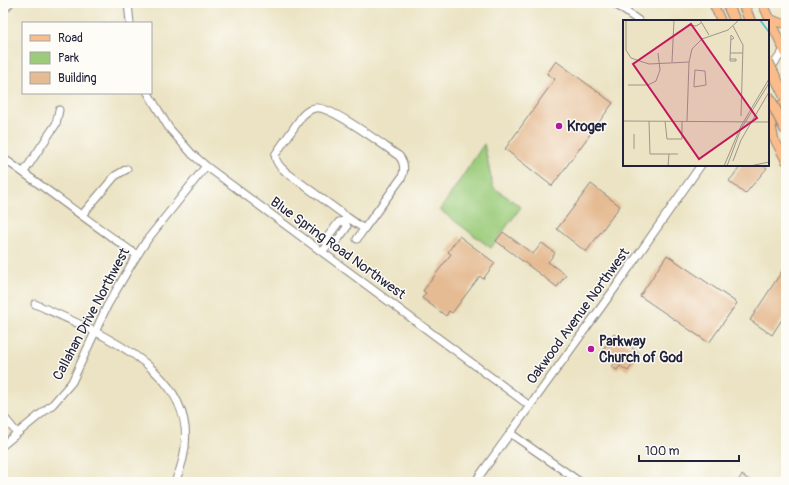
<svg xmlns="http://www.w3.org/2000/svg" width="789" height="485" viewBox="0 0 789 485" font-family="Pangolin,sans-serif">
<rect width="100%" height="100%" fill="#fdfcf7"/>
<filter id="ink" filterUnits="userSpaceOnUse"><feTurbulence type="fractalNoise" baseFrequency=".025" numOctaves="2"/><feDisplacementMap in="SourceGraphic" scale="8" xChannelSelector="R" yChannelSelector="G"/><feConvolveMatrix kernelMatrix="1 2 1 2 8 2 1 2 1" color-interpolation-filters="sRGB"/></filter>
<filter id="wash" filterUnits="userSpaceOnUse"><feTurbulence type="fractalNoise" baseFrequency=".012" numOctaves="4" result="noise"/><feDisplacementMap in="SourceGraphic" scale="16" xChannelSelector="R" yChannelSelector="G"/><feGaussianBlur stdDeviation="0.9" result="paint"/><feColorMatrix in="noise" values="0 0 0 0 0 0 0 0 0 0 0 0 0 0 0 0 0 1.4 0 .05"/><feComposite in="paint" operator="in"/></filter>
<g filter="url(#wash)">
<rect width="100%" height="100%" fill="#ebe3c3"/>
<!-- green -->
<path fill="#9ccc7b" stroke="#5f775b" d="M484 144 493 187 521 207 491 248 440 210Z"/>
<g id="blocks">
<!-- building -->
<path fill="#e5bb93" d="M556 61 613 103 552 186 505 149 555 79 547 74Z
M742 165H763L767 168 745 194 729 181Z
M591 184 620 206 586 252 557 229Z
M503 232 533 254 542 243 555 253 548 262 566 275 557 287 496 241Z
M459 236 495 263 483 279 480 276 452 313 449 311 446 316 422 298 426 293 423 291 451 254 448 252Z
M667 255 737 303 709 343 640 296Z
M786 265V313L772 335 750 320Z
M614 334 640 354 628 371 620 366 617 370 612 367 615 362 601 352Z
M742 475 752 482H737Z"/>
</g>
</g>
<g filter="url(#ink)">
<use href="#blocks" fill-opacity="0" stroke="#86827f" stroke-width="1"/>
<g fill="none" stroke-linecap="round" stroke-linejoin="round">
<!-- minor casing -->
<g stroke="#86827f" stroke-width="9">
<path id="minor" d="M128 3 130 23
M614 3 639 21
M3 11 10 3
M769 71 786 47
M148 93 169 128 192 154 206 166 530 406
M3 158C48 190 92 224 137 255
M24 172 56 124 59 110
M82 215 115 176 127 169
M345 221 347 217 286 172C280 167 276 163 275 155L302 116C306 112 310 109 315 108 331 105 384 146 399 156 404 162 405 169 402 177L364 229 347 217
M357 239 364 229
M322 252 327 246 326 239 339 222 345 221 347 227 334 245 327 246
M35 304C108 337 221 379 175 482
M3 416 17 433
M510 433 580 482
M3 445 53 404 72 382 107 306 131 265 147 240 206 166
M475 482 615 288 701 165"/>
</g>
<!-- major casing -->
<g stroke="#86827f" stroke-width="10">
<path id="major" d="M713 3 721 21
M762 3 786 55
M769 18 778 22 786 24
M771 133 786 161
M774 138C771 125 766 105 786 104"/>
</g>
<!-- highway casing -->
<g stroke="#86827f" stroke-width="12">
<path id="highway" d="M727 3 735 21
M743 3 750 21"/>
</g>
<!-- minor -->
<use href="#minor" stroke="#fff" stroke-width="7"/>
<!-- major -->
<use href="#major" stroke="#f9bc8a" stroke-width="8"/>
<!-- highway -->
<use href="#highway" stroke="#f9bc8a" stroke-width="10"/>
<!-- highway-bridge casing -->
<g stroke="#86827f" stroke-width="12" stroke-linecap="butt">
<path id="highway-bridge" d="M768 62 786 99
M768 95 786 131"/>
</g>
<!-- highway-bridge -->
<use href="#highway-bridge" stroke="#f9bc8a" stroke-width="10"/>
</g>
</g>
<!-- markers -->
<g fill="#b5179e" stroke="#fdfcf7" stroke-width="1.5">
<circle cx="559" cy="126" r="4"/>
<circle cx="591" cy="349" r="4"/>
</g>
<g text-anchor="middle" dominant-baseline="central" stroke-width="3" stroke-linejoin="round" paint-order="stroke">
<!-- poi labels -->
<g font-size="14" font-weight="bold" fill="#22223b" stroke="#fdfcf7" text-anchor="start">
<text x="567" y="126">Kroger</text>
<text x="599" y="341">Parkway<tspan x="599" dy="16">Church of God</tspan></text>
</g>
<!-- street labels -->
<g font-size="14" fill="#22223b" stroke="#fdfcf7">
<text transform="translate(338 248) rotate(36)">Blue Spring Road Northwest</text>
<text transform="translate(91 314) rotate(-62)">Callahan Drive Northwest</text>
<text transform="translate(578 316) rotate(-54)">Oakwood Avenue Northwest</text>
</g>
</g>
<!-- overview -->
<g transform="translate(623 20)">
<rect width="146" height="146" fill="#ebe3c3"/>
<path fill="none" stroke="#5cc9d3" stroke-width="2" d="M137 0 146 12"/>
<path fill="none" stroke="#9b968d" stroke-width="1" d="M3 0V30L8 38 26 44 66 42M77 0 86 15M65 5 73 6 78 3M110 6 120 25 118 96M107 33H120M107 39 108 15 111 18 108 20M107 39H113V41H107ZM49 42 51 0M71 64 72 50 82 51 83 65 71 67V64M5 65H25L33 61 37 50 35 33M0 101 146 102M26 101 27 134H55M42 101 44 119H59V101M64 101 66 42 69 29 79 19 105 10 116 0M11 129V114M110 141 118 120 146 72M45 146 46 134M101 146 118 106 146 59M104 146 118 109 146 63M127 146 146 142"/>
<path fill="#c2185b" fill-opacity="0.15" stroke="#c2185b" stroke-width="2" d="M68 4 134 98 76 139 10 44Z"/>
<rect width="146" height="146" fill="none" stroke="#22223b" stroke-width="2"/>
</g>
<!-- margin -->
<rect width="789" height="485" fill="none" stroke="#fdfcf7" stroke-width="16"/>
<!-- legend -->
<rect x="22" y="22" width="130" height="72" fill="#fdfcf7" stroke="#a5a5ac"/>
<rect x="30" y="35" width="20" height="6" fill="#f9bc8a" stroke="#a5a5ac"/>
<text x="58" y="42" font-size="12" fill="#22223b">Road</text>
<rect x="30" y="52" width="20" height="12" fill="#9ccc7b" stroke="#a5a5ac"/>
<text x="58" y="62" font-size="12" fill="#22223b">Park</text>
<rect x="30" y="72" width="20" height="12" fill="#e5bb93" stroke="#a5a5ac"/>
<text x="58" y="82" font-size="12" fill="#22223b">Building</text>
<!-- scale -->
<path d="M639 455v6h100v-6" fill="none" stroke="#22223b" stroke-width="2"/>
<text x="645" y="455" font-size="12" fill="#22223b" stroke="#fdfcf7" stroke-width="3" paint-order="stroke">100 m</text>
</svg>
